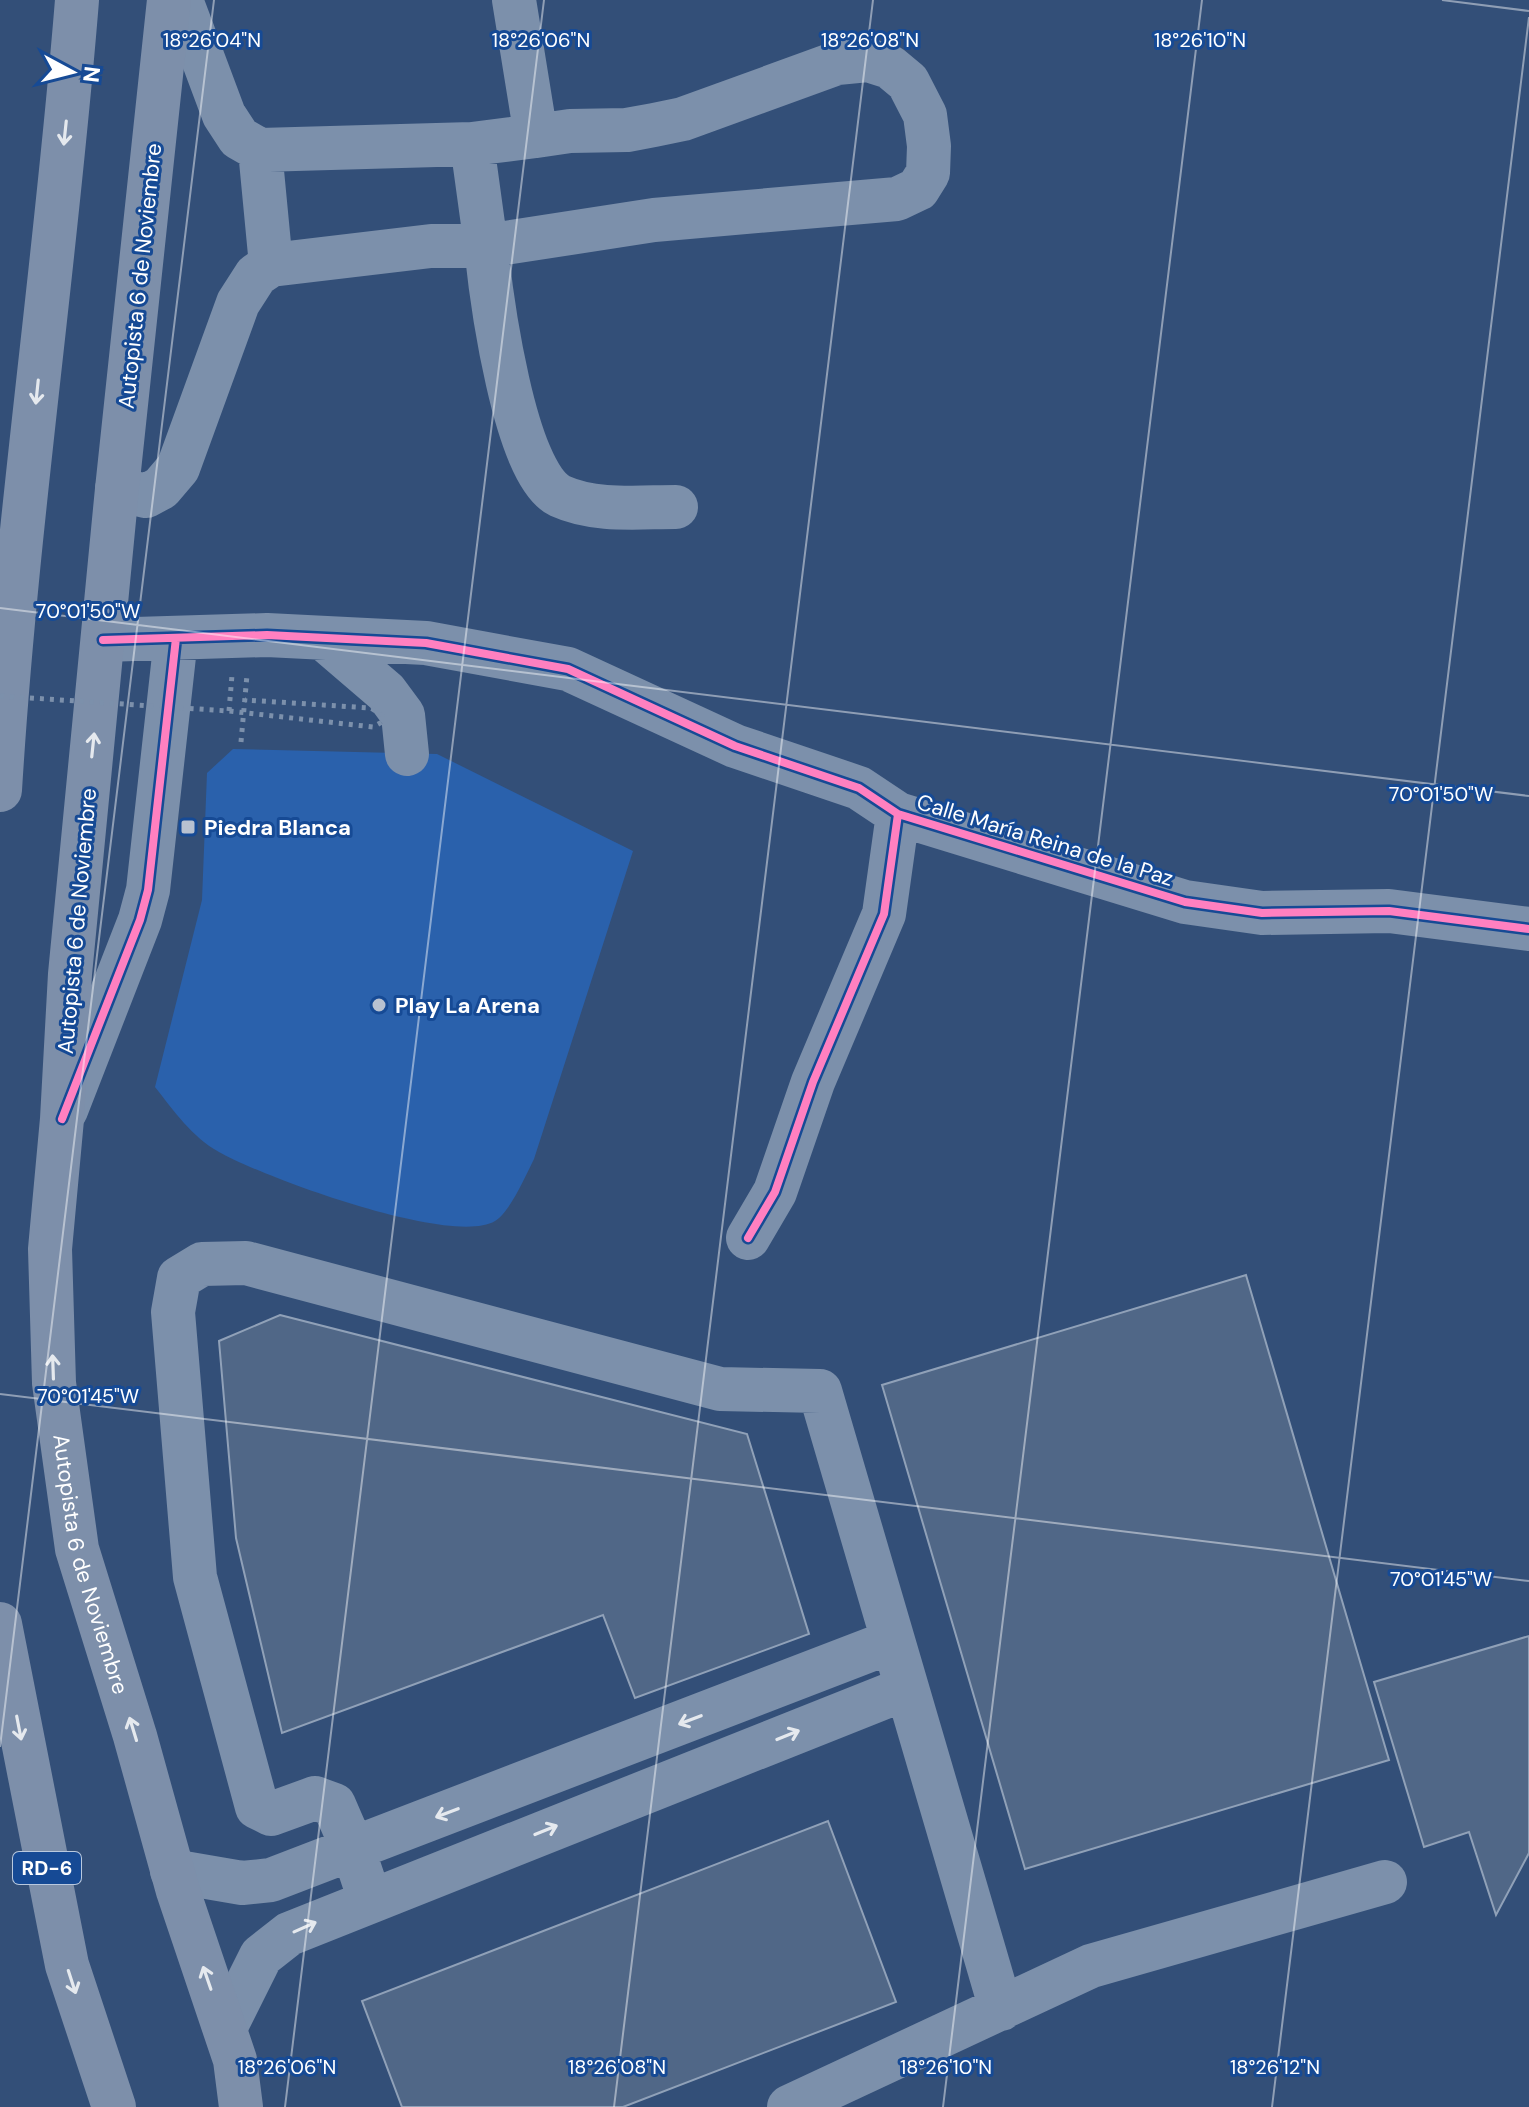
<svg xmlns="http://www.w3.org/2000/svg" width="1529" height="2107" viewBox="0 0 1529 2107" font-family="'DM Sans',sans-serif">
<rect width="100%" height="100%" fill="#334f78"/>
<!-- green -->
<path fill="#2a61ac" d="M233 749 437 754 633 851 534 1159C526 1175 510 1212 495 1221 452 1247 263 1177 219 1152 192 1137 174 1111 155 1087L202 900 207 773Z"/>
<!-- building -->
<path fill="#506787" stroke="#90a1b8" stroke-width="2" d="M1246 1275 1389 1760 1025 1869 882 1385Z
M280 1315 747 1434 809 1634 635 1698 603 1615 282 1733 236 1538 219 1341Z
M1529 1636V1853L1496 1915 1469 1832 1424 1847 1374 1682Z
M828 1821 896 2002 623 2107H402L362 2001Z"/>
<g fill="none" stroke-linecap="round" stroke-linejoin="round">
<!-- path -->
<path stroke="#7c90ab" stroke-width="5" stroke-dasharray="4 6" stroke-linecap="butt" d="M229 711 232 675
M241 742 247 675"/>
<!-- minor -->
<path stroke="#7c90ab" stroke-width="44" d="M181 0 224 115 239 138 260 150 472 144 536 136 514 0
M472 144 486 246 654 220 897 199 918 189 928 173 929 146 925 115 908 82 890 67 868 60 837 63 683 119 654 125 627 130 570 131 536 136
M260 150 271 265
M117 489 146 496 161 488 178 468 238 303 256 275 271 265 431 246H486C491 296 514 474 560 496 595 512 638 507 676 507
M323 638 386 692 403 715 407 754
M103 640 267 635 426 643 568 669 735 746 859 788 898 814 1185 902 1262 913 1389 911 1529 929
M66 1110 140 920 148 890 176 638
M748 1238 775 1192 813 1082 884 914 898 814
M172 1871 242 1883 271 1880 893 1641
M370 1900 353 1849 334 1805 315 1798 271 1814 257 1807 195 1577 173 1312 179 1278 202 1264 246 1263 720 1389 820 1391 1001 2009
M225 2028 261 1956 289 1934 907 1688
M789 2107 1091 1966 1385 1882"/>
<!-- highway -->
<g stroke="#7d8faa" stroke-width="44">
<path id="s1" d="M169 0 117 489 70 974 62 1119 50 1249 54 1383 77 1549 135 1736 178 1891 235 2060 241 2107"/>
<path d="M0 790C16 526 56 264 77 0"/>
<path d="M0 1624 67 1965 114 2107"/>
</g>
<!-- path-bridge -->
<path stroke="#7c90ab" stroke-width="5" stroke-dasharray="4 6" stroke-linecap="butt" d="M0 696 229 711 373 727 382 722V715L371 708 245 700"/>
<!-- cycleway casing -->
<g stroke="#164a95" stroke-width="13">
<path id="cycleway" d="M103 640 267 635 426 643 568 669 735 746 859 788 898 814 1185 902 1262 913 1389 911 1529 929
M62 1119 140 920 148 890 176 638
M748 1238 775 1192 813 1082 884 914 898 814"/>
</g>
<!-- cycleway -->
<use href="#cycleway" stroke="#ff80c0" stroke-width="8"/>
</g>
<!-- one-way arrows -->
<defs><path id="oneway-shaft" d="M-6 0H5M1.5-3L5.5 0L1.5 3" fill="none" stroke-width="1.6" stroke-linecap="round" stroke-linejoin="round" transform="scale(2)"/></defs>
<g stroke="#e5e9ee">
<use href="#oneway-shaft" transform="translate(65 133) rotate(96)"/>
<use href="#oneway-shaft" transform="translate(37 392) rotate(96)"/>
<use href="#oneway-shaft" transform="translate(93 745) rotate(-84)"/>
<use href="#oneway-shaft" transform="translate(53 1367) rotate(-92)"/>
<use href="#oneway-shaft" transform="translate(690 1720) rotate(159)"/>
<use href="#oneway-shaft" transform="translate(19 1728) rotate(79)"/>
<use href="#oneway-shaft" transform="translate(133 1729) rotate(-107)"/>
<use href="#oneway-shaft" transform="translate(788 1735) rotate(-22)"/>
<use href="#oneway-shaft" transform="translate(447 1813) rotate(159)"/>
<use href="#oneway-shaft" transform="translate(546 1830) rotate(-22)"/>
<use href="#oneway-shaft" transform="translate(305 1927) rotate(-24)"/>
<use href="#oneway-shaft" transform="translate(207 1978) rotate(-109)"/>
<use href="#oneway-shaft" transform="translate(72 1982) rotate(72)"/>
</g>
<!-- ticks -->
<path fill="none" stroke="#fff" stroke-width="2" stroke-opacity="0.45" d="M1442 0 1529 11M0 608 1529 796M0 1394 1529 1581M0 1747 214 0M285 2107 544 0M614 2107 873 0M943 2107 1202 0M1272 2107 1529 17"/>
<!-- markers -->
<g fill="#b8c1d0" stroke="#164a95" stroke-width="3">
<rect x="180" y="819" width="16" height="16" rx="4"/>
<circle cx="379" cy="1005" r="8"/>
</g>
<g text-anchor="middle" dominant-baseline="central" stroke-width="6" stroke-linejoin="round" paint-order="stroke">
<!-- shield labels -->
<rect fill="#164a95" stroke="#b9c9df" stroke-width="2" x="13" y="1852" width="68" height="32" rx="6"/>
<g font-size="20" font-weight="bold" fill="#fff">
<text x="47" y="1868">RD-6</text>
</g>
<!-- street labels -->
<g font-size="22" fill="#fff" stroke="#164a95">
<text transform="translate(140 276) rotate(-84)">Autopista 6 de Noviembre</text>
<text transform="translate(1045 840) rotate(17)">Calle María Reina de la Paz</text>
<text transform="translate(77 921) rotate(-85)">Autopista 6 de Noviembre</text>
<text stroke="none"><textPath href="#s1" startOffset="1574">Autopista 6 de Noviembre</textPath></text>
</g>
<!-- poi labels -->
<g font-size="22" font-weight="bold" fill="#fff" stroke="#164a95" text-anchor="start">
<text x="204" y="827">Piedra Blanca</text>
<text x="395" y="1005">Play La Arena</text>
</g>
</g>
<g font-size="20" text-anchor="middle" fill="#fff" stroke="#164a95" stroke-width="6" stroke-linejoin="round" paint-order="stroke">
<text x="212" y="47">18°26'04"N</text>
<text x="541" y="47">18°26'06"N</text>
<text x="870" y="47">18°26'08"N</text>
<text x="1200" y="47">18°26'10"N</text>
<text x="88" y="618">70°01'50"W</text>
<text x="1441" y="801">70°01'50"W</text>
<text x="88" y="1403">70°01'45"W</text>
<text x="1441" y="1586">70°01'45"W</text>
<text x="287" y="2074">18°26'06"N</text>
<text x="617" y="2074">18°26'08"N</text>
<text x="946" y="2074">18°26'10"N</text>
<text x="1275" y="2074">18°26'12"N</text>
</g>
<!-- north arrow -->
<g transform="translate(72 72) rotate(97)" stroke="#164a95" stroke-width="6" paint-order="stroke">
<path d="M0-6L14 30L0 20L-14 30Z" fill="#ffffff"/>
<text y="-12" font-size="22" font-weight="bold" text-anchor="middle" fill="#ffffff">N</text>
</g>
</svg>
